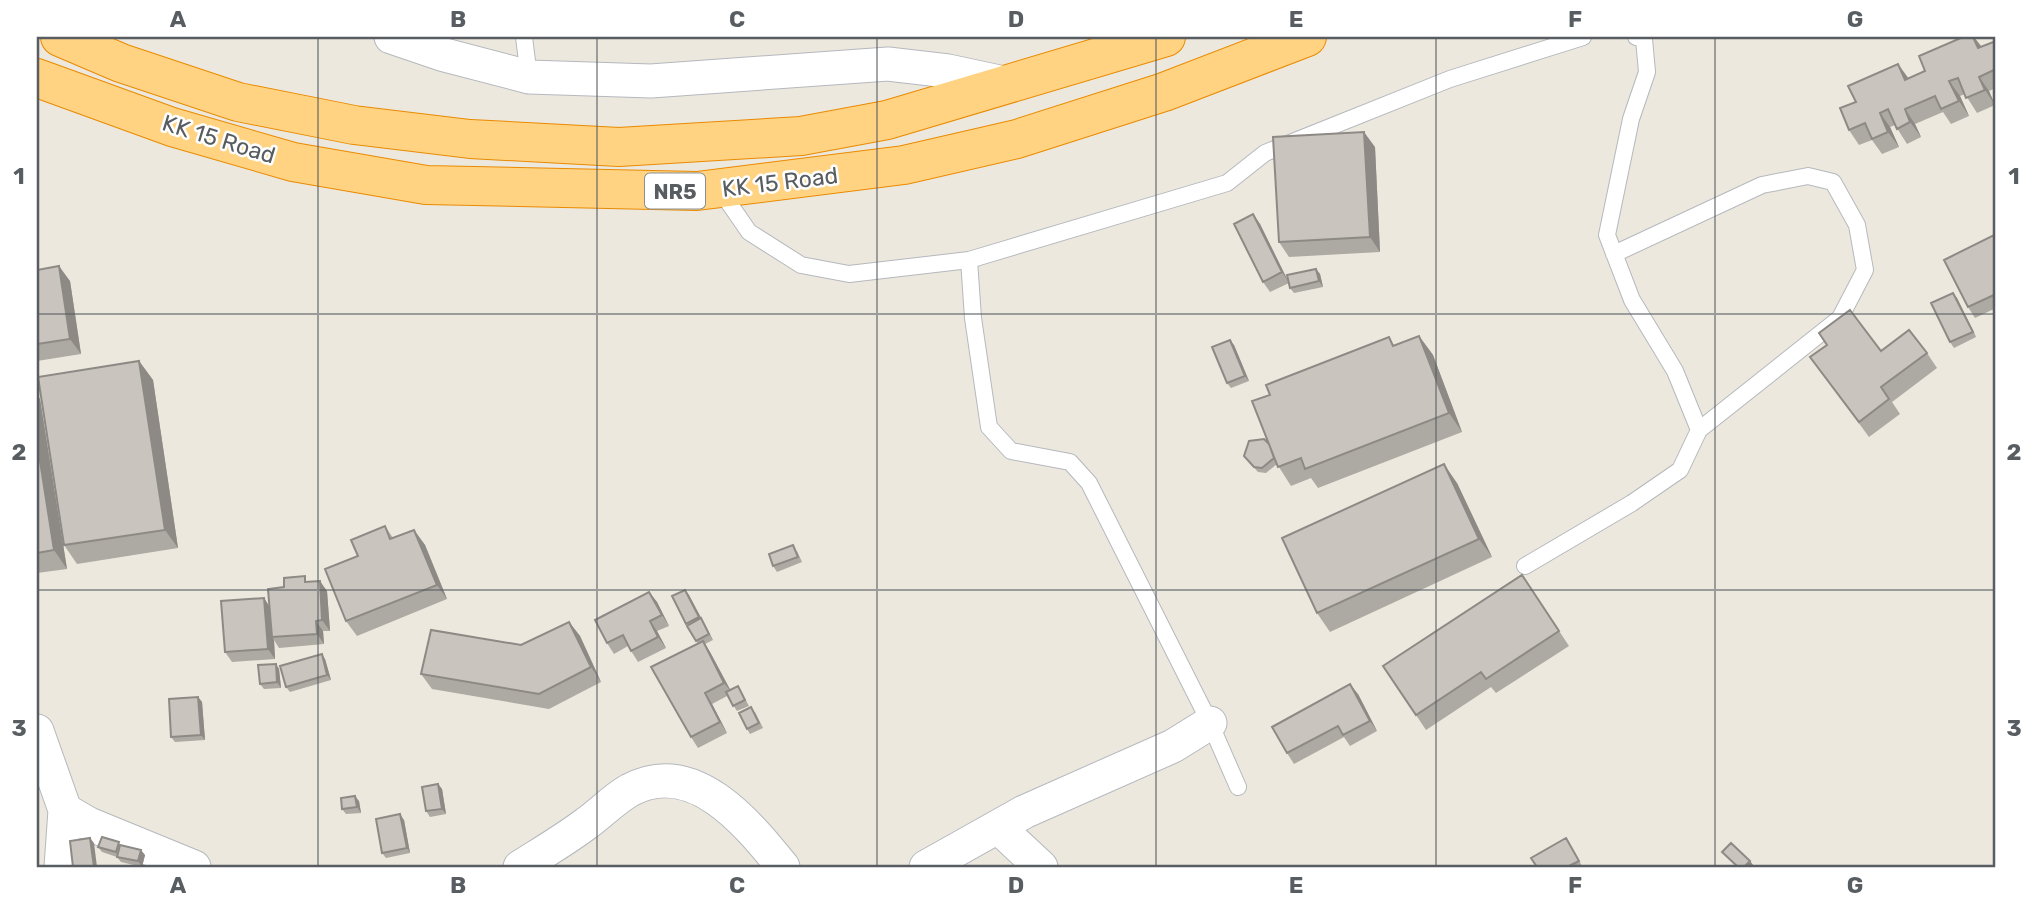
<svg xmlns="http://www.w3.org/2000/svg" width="2033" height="904" viewBox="0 0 2033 904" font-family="Rubik,sans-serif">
<rect width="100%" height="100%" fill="#ece8de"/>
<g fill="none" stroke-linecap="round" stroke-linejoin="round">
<!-- lane casing -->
<g stroke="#b5b8bd" stroke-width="18">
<path id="lane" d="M524 37 529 77
M720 190 749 232 801 265 849 274 969 260 1227 183 1265 153 1450 79 1583 37
M1614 254 1762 185 1808 176 1833 182 1857 225 1865 270 1840 318 1699 430
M969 260 973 318 989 427 1011 451 1070 462 1089 483 1210 723 1238 787
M1525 566 1632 503 1680 470 1699 430 1675 371 1632 300 1607 235 1631 119 1647 72 1644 39 1636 37"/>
</g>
<!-- street casing -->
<g stroke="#b5b8bd" stroke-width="35">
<path id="street" d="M391 37 441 54 529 77 651 81 888 64 948 71 1004 83
M37 731 65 810 89 824 194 867
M998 827 1041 867
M61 867 65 810
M520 867C542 853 566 839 587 823 601 813 614 799 630 790 694 756 748 824 783 867
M926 867 1024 812 1173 746 1210 723"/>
</g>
<!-- highway casing -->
<g stroke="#ea8a00" stroke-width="40">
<path id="highway" d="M60 37 121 63 238 102 354 125 470 139 619 147 801 136 887 120 1166 37
M37 78 172 127 293 162 426 185 697 191 904 165 1017 139 1164 92 1307 37"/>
</g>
<!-- lane -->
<use href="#lane" stroke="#fff" stroke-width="16"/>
<!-- street -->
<use href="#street" stroke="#fff" stroke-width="33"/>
<!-- highway -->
<use href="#highway" stroke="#ffd382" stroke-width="38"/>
</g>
<!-- wall -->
<path fill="#ada9a3" d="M1974 37 1982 47 1996 41V88L1989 91 1995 105 1977 113 1965 94 1960 96 1969 116 1951 124 1943 112 1915 124 1921 137 1907 144 1895 125 1890 127 1899 147 1882 154 1872 140 1859 145 1849 130 1909 78 1925 71Z
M1375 147 1380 252 1289 257 1279 242Z
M1253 214 1260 224 1289 283 1270 292 1263 282Z
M1996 234V308L1975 318 1968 307Z
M1316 269 1320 274 1323 287 1294 293 1290 288Z
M37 270 70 281 81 354 37 361Z
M1957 298 1976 337 1954 348 1950 342Z
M1419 336 1433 355 1462 432 1318 488 1311 478 1291 486 1277 464 1266 473 1258 472 1248 461 1244 456 1269 444 1395 346Z
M1234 345 1249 381 1231 388 1227 383Z
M1881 351 1927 353 1937 368 1892 402 1900 414 1869 437 1810 357Z
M139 361 153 380 178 548 77 564 64 545Z
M37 394 40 399 67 569 37 573Z
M1457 483 1492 557 1330 632 1317 613Z
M385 526 393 538 414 530 425 545 447 599 357 636 346 621 358 556Z
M797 551 802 562 777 572 773 566Z
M1522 575 1569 646 1496 693 1491 687 1426 730 1416 715Z
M309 582 327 591 330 631H323L324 644 279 648 274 640 275 659 232 662 225 652 264 598 269 606 284 587Z
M685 590 713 640 705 644 710 652 730 690 738 686 749 706 737 711 727 696 712 704 727 733 698 748 691 737 698 644 686 624Z
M649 592 657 602 669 626 657 631 666 648 638 662 628 646 614 654 607 643Z
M569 622 580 636 601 682 549 709 432 689 421 674 521 645Z
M325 659 331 680 290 692 286 687Z
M276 664 279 669 281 688 264 689 260 684Z
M1358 694 1377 731 1350 746 1344 737 1294 764 1287 753Z
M198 697 202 702 205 740 175 742 171 737Z
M755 712 763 728 750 734 747 729Z
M438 784 442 789 446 814 430 817 426 811Z
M359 801 361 813 346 814 342 809Z
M404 820 410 853 386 858 382 853Z
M1566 838 1582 866 1580 867H1537Z
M121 846 145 855 142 867 121 862 117 857 102 852 98 847Z"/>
<!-- shaded-wall -->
<path fill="#8d8a85" d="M1973 37H1974L1982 48H1978Z
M1898 64 1909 79 1905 80Z
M1979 77 1989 91 1995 105 1985 90Z
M1949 81 1960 96 1969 116 1959 101Z
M1905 109 1915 124 1921 137 1910 122Z
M1880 113 1890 127 1899 147 1888 132Z
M1364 132 1375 147 1380 252 1370 237Z
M1253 214 1260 224 1289 283 1282 272Z
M59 266 70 281 81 354 70 339Z
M1316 269 1320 274 1323 287 1319 281Z
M1953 293 1957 298 1976 337 1973 332Z
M1419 336 1433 355 1462 432 1449 413Z
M1230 340 1234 345 1249 381 1245 376Z
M139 361 153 380 178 548 165 530Z
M37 394 40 399 67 569 54 550 37 442Z
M1444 464 1457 483 1492 557 1479 539Z
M414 530 425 545 447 599 437 585Z
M320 581 327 591 330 631 322 620Z
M685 590 689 595 713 640 709 634Z
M649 592 657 602 669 626 662 615Z
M264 598 271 609 272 637 274 640 275 659 268 649Z
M316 621 323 631 324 644 317 634Z
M650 621 657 631 666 648 658 637Z
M569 622 580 636 601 682 591 667Z
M703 641 710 652 732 693 724 683Z
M322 654 325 659 331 680 327 675Z
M276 664 279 669 281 688 277 682Z
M1350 684 1358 694 1377 731 1370 721Z
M705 693 712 704 727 733 720 722Z
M198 697 202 702 205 740 201 735Z
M438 784 442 789 446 814 442 809Z
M355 796 359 801 361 813 357 807Z
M400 814 404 820 410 853 407 848Z
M90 838 94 843 97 867H94Z
M141 850 145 855 142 867 138 861Z
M1750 861 1754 866 1753 867H1744Z"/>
<!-- building -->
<path fill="#c9c5be" stroke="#8d8a85" stroke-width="2" d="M1963 37H1973L1978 48 1996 41V69L1979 77 1985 90 1966 98 1958 78 1949 81 1959 101 1941 109 1935 96 1905 109 1910 122 1897 129 1888 109 1880 113 1888 132 1872 139 1865 123 1849 130 1840 108 1856 102 1848 86 1898 64 1905 80 1925 71 1919 56Z
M1364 132 1370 237 1279 242 1273 137Z
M1253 214 1282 272 1263 282 1234 224Z
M1996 234V294L1968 307 1944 260Z
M59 266 70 339 37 344V270Z
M1316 269 1319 281 1290 288 1287 275Z
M1953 293 1973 332 1950 342 1931 303Z
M1850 310 1881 351 1909 330 1927 353 1881 387 1889 399 1859 422 1810 357 1827 345 1819 333Z
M1419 336 1449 413 1305 469 1301 458 1278 467 1252 401 1270 395 1266 385 1389 337 1393 346Z
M1230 340 1245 376 1227 383 1212 347Z
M139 361 165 530 64 545 38 377Z
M1264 439 1269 444 1274 458 1262 468 1254 467 1244 456 1249 441Z
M37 442 54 550 37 553Z
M1444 464 1479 539 1317 613 1282 538Z
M385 526 390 539 414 530 437 585 346 621 325 569 358 556 351 540Z
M793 545 798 557 773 566 769 554Z
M1522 575 1559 631 1486 679 1481 672 1416 715 1383 666Z
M305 576V582L320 581 322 620 316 621 317 634 272 637 268 589 284 587V578Z
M685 590 699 617 686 624 672 596Z
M649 592 662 615 650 621 658 637 631 651 623 635 607 643 595 620Z
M264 598 268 649 225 652 221 601Z
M701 618 709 634 696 641 687 626Z
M569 622 591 667 539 694 421 674 431 630 521 645Z
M703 641 724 683 705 693 720 722 691 737 651 667Z
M322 654 327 675 286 687 280 666Z
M276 664 277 682 260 684 258 665Z
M1350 684 1370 721 1343 735 1338 726 1287 753 1272 727Z
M738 686 745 700 733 706 726 692Z
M198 697 201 735 171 737 169 699Z
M751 707 759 723 747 729 739 713Z
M438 784 442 809 426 811 422 787Z
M355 796 357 807 342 809 341 798Z
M400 814 407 848 382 853 376 819Z
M102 837 119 842 116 852 98 847Z
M90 838 94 867H73L70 841Z
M1566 838 1579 861 1567 867H1537L1531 858Z
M1731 843 1750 861 1744 867H1738L1722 852Z
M120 845 141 850 138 861 117 857Z"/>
<!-- grid -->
<path fill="none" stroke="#585d61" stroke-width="2" stroke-opacity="0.55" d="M318 37V867M597 37V867M877 37V867M1156 37V867M1436 37V867M1715 37V867M37 314H1996M37 590H1996"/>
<g text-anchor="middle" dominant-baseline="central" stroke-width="5" stroke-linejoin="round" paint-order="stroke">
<!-- shield labels -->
<rect fill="#fff" stroke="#8a8e90" stroke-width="2" x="645" y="173.5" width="60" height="35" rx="5"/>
<g font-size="21" font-weight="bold" fill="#585d61">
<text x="675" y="191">NR5</text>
</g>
<!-- street labels -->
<g font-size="23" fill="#585d61" stroke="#fff">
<text transform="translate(219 139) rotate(17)">KK 15 Road</text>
<text transform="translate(780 182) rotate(-7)">KK 15 Road</text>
</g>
</g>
<!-- border -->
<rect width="2033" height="904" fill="none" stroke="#ffffff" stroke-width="77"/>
<rect x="38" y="38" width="1956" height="828" fill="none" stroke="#585d61" stroke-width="2.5"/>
<g font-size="23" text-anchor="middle" font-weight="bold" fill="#585d61">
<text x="178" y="27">A</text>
<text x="458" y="27">B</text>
<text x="737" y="27">C</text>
<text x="1016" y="27">D</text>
<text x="1296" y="27">E</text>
<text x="1575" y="27">F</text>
<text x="1855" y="27">G</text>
<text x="19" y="184">1</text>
<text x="2014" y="184">1</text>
<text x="19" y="460">2</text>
<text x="2014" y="460">2</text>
<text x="19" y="736">3</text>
<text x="2014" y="736">3</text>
<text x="178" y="893">A</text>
<text x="458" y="893">B</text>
<text x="737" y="893">C</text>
<text x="1016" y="893">D</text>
<text x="1296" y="893">E</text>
<text x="1575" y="893">F</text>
<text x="1855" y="893">G</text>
</g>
</svg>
